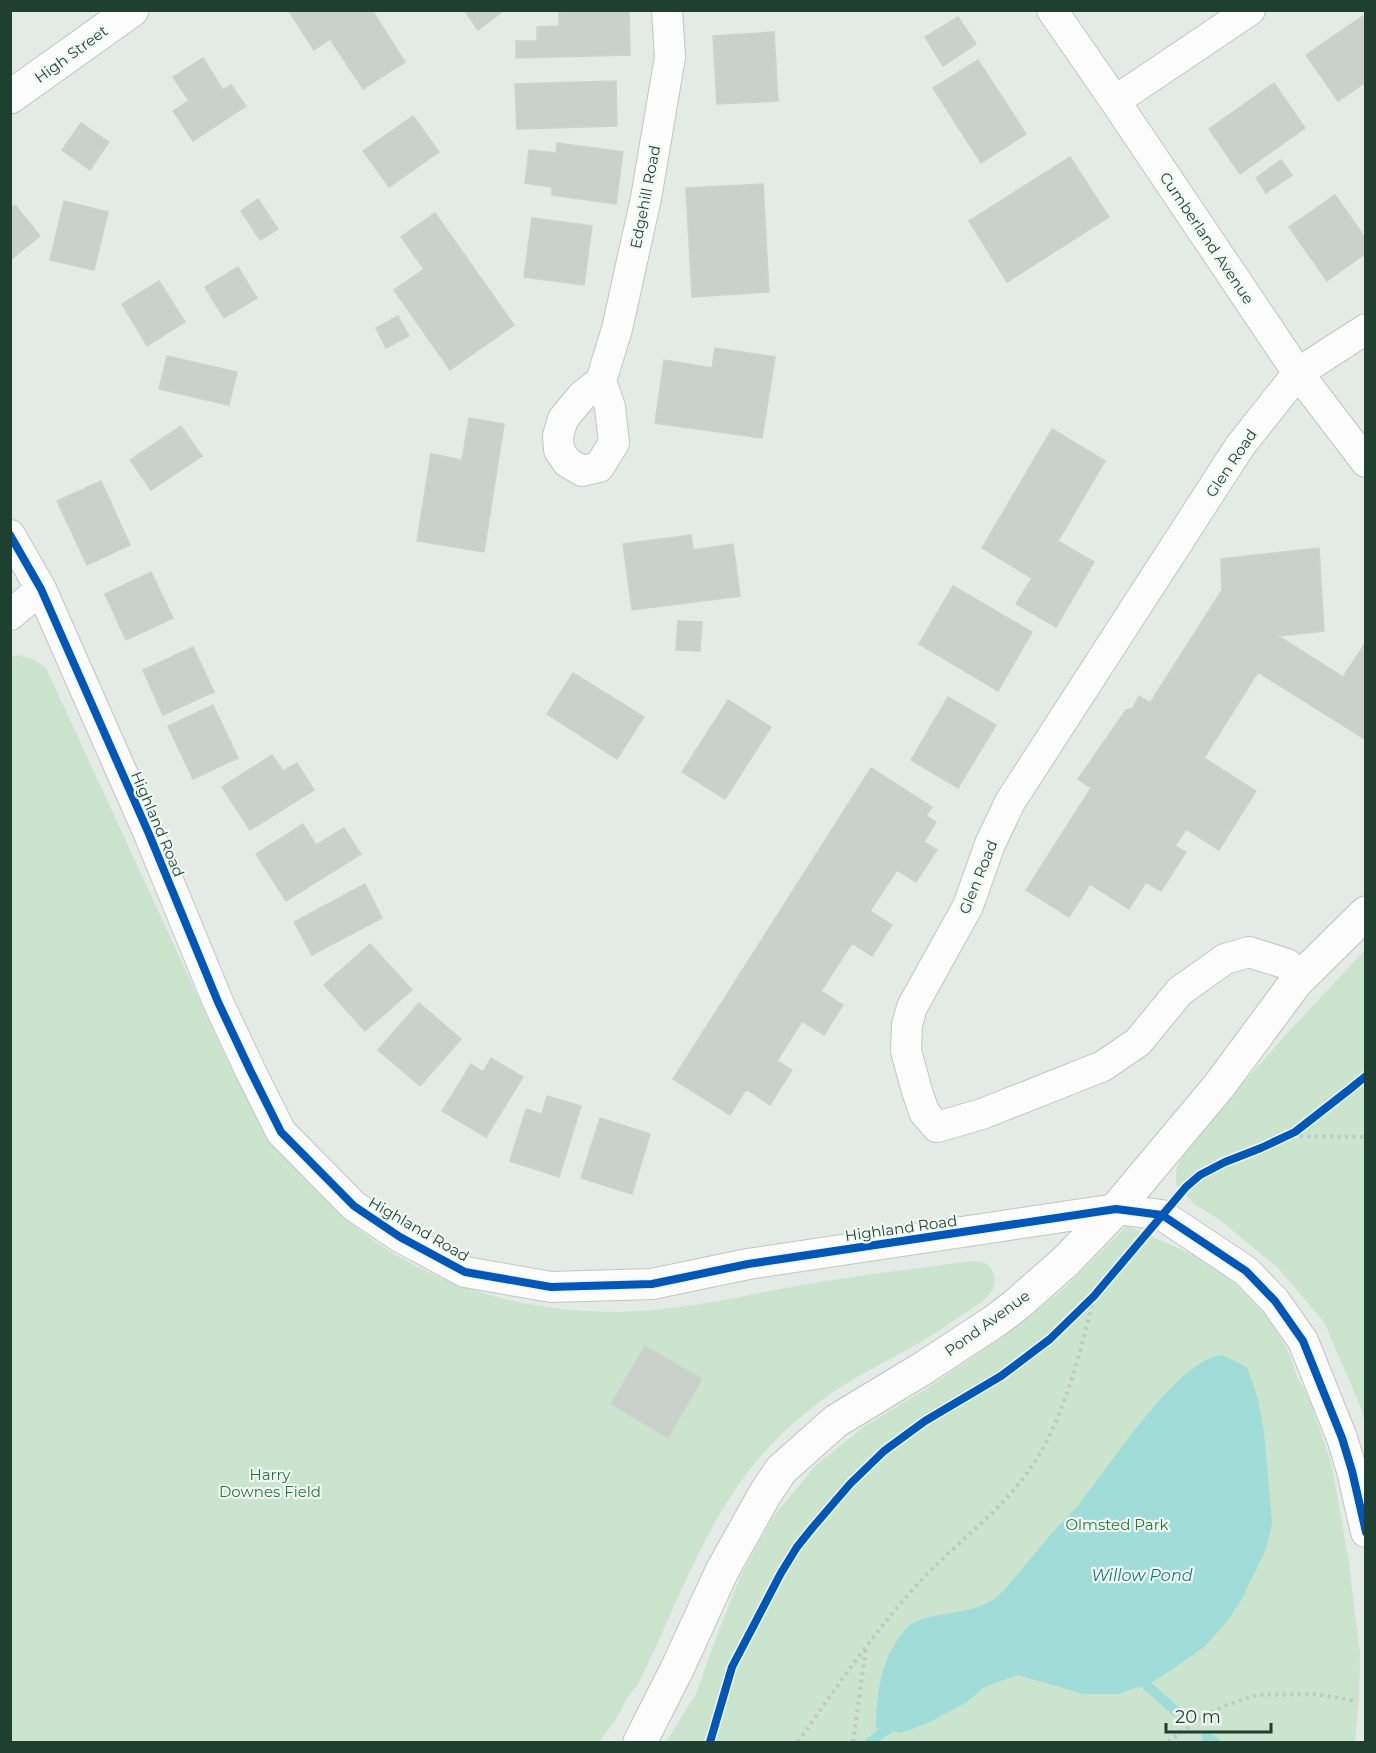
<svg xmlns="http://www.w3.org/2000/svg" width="1376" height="1753" viewBox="0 0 1376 1753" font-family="Montserrat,sans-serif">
<rect width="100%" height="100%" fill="#e4eae6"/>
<!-- green -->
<path fill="#cbe4ce" d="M18 655 35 660 46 668 228 1062C307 1224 437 1312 619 1312 681 1311 742 1296 802 1285 859 1275 916 1269 973 1261L983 1262C994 1268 999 1281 991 1292 985 1302 972 1308 962 1315 946 1326 930 1337 912 1347 882 1364 850 1379 822 1400 785 1427 753 1461 729 1499 693 1555 668 1624 638 1684L627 1698 615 1721 599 1742H11V656Z
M1365 950V1424L1362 1410 1324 1322 1278 1268 1220 1220 1194 1204 1176 1184V1170L1181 1158 1200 1131 1292 1028Z
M1127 1226 1210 1262 1236 1284 1267 1316 1289 1353 1297 1376 1310 1401 1331 1462 1348 1556 1360 1654 1359 1699 1355 1742H666L696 1694 713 1646 740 1577 772 1518 817 1464 865 1426 929 1387 1002 1337 1060 1292Z"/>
<!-- water -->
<path fill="#a0ddd9" d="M1222 1355 1247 1367 1258 1399 1264 1431 1272 1523 1266 1549 1242 1599 1225 1624 1203 1648 1155 1681 1119 1694H1084L1018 1675 984 1687 967 1702 928 1723 901 1733 876 1728C876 1694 881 1657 905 1630 924 1607 977 1621 1004 1590 1019 1573 1033 1555 1048 1538 1058 1526 1069 1516 1079 1504 1109 1468 1176 1360 1222 1355Z"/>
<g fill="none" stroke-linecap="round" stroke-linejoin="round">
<!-- stream -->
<path stroke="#a0ddd9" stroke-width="10" d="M1132 1678 1145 1684 1177 1712
M1206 1737 1215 1742
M870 1742 896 1723"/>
</g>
<!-- building -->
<path fill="#cad1cd" stroke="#ccd3cf" stroke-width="1.5" d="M288 10H372L405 62 363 89 330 39 314 50Z
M464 10H505L478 30Z
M629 10 630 55 516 58V41H537V27L559 26V12Z
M1366 14V82L1338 101 1306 55Z
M958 17 976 44 943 66 925 37Z
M774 32 778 101 717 104 713 36Z
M203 58 223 90 231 85 246 106 193 141 173 111 189 101 173 77Z
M978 60 1026 134 981 163 933 88Z
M616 81 617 126 517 129 515 84Z
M1274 83 1305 128 1240 174 1209 129Z
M413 116 439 152 389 187 363 151Z
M81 123 109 142 90 170 62 150Z
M557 143 623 152 616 204 552 195V187L525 183 529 150 556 153Z
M1070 157 1109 217 1007 282 969 221Z
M1281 160 1292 175 1266 193 1256 178Z
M763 184 769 292 692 297 686 188Z
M1335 195 1366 239V253L1327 281 1289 227Z
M258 199 278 229 260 240 241 211Z
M64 201 108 212 94 270 50 260Z
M15 205 40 236 10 260V209Z
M435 213 514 325 450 370 394 290 424 269 401 237Z
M532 218 592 226 584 285 524 277Z
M238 267 257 298 224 318 205 287Z
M159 281 185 322 147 346 122 304Z
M398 316 409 336 386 348 376 328Z
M715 348 775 357 762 438 655 423 664 360 712 368Z
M167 356 237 372 229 405 159 389Z
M469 418 504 424 484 552 417 541 431 454 462 460Z
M181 426 202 456 151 490 130 460Z
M1052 429 1105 461 1058 541 1094 562 1056 627 1016 604 1032 578 982 548Z
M101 481 130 545 87 565 57 501Z
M691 535 693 550 733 544 740 596 632 610 623 544Z
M1319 548 1324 631 1278 636 1343 677 1366 642V740L1258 672 1204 758 1256 791 1219 850 1186 829 1175 846 1186 852 1161 891 1146 882 1129 909 1090 884 1069 917 1026 890 1091 788 1078 779 1126 710 1133 708 1139 696 1150 703 1222 590 1221 559Z
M151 572 173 618 126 640 105 594Z
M953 586 1032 632 998 691 919 644Z
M678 621 702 622 700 651 676 650Z
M193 647 214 692 163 715 143 670Z
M573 673 644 717 617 759 547 714Z
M948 697 996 725 958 788 911 760Z
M728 700 771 727 725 799 682 772Z
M213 705 238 758 193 779 168 726Z
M272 755 283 771 297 763 314 790 250 830 222 787Z
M871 768 932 807 926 816 936 822 924 842 937 850 916 882 897 870 870 911 892 925 872 956 852 943 821 991 843 1005 824 1035 802 1021 777 1061 792 1070 770 1105 746 1089 730 1115 673 1079Z
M303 824 316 845 344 828 361 854 286 901 256 854Z
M365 884 382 918 312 955 294 922Z
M370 944 412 990 365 1031 324 985Z
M419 1003 461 1039 420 1086 378 1050Z
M491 1058 523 1077 486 1137 442 1111 471 1064 483 1072Z
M547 1096 581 1106 559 1177 510 1161 526 1109 542 1114Z
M600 1118 650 1134 632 1194 581 1178Z
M645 1346 702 1379 668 1438 611 1404Z"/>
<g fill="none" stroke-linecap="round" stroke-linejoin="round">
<!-- street casing -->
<g stroke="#c1c7c3" stroke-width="32">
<path id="street" d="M1052 10 1115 101 1298 373 1366 462
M1115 101 1250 10
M601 381 610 407 614 443 599 467 582 471 567 462 559 450 558 436 563 419 582 396 601 381 617 329 646 198 670 57 667 10
M10 535 41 589 149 834 218 1002 250 1070 281 1132 354 1206 400 1237 465 1272 551 1287 652 1284 748 1264 1116 1209 1162 1215 1246 1271 1275 1301 1303 1341 1342 1438 1352 1471 1366 1532
M10 615 41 589
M1287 964 1249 952 1225 959 1180 991 1138 1042 1103 1066 982 1114 937 1127 924 1112 917 1091 906 1051 907 1025 912 1007 968 906 990 844 1010 802 1240 446 1298 373 1366 329"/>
</g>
<!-- secondary casing -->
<g stroke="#bdc6c1" stroke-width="35">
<path id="secondary" d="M10 97 132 10
M640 1742 677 1669 722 1571 765 1494 781 1470 836 1421 925 1367 995 1321 1016 1305 1066 1261 1116 1209 1219 1086 1296 982 1366 913"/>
</g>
<!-- path -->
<path stroke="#c0cac4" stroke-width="4" stroke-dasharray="3 4.5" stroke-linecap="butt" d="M1285 1136 1366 1137
M798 1742C835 1689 872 1635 915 1587 952 1545 1001 1513 1032 1466 1065 1416 1080 1354 1094 1296
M853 1742 866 1647
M1168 1742 1198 1719 1224 1706 1256 1695 1314 1694 1357 1701"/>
<!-- street -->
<use href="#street" stroke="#fbfcfb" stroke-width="30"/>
<!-- secondary -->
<use href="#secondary" stroke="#fbfcfb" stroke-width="33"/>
<!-- cycleway casing -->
<g stroke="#f1f9f4" stroke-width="11">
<path id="cycleway" d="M10 535 41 589 149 834 218 1002 250 1070 281 1132 354 1206 400 1237 465 1272 551 1287 652 1284 748 1264 1116 1209 1162 1215 1246 1271 1275 1301 1303 1341 1342 1438 1352 1471 1366 1532
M710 1742 732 1667 781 1573 797 1547 813 1527 850 1484 884 1451 925 1421 1001 1376 1050 1339 1094 1296 1186 1187 1200 1175 1225 1162 1261 1148 1295 1132 1350 1089 1366 1076"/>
</g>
<!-- cycleway -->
<use href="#cycleway" stroke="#0057b8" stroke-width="8"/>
</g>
<g text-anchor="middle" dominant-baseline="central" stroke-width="4.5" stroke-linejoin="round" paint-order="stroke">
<!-- street labels -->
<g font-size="15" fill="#1f3f30" stroke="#f1f9f4">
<text transform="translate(71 54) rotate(-36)">High Street</text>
<text transform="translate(645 197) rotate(-79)">Edgehill Road</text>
<text transform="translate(1207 238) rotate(56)">Cumberland Avenue</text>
<text transform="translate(1231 463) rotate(-56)">Glen Road</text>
<text transform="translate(158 824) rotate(67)">Highland Road</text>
<text transform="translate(978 877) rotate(-68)">Glen Road</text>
<text transform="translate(901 1228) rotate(-8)">Highland Road</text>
<text transform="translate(419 1229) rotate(30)">Highland Road</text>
<text transform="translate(987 1323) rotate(-36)">Pond Avenue</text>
</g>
<!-- park labels -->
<g font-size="15" fill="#257a35" stroke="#f1f9f4">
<text x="270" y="1474">Harry<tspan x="270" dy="17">Downes Field</tspan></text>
<text x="1117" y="1524">Olmsted Park</text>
</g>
<!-- water labels -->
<g font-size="16" font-style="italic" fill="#137b78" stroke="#f1f9f4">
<text x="1142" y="1575">Willow Pond</text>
</g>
</g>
<!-- border -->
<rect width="1376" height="1753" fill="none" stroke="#1f3f30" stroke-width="24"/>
<!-- scale -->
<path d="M1166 1723v9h105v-9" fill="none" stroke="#1f3f30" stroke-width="3"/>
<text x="1175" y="1723" font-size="18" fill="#1f3f30" stroke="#f1f9f4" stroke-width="4.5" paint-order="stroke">20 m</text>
</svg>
